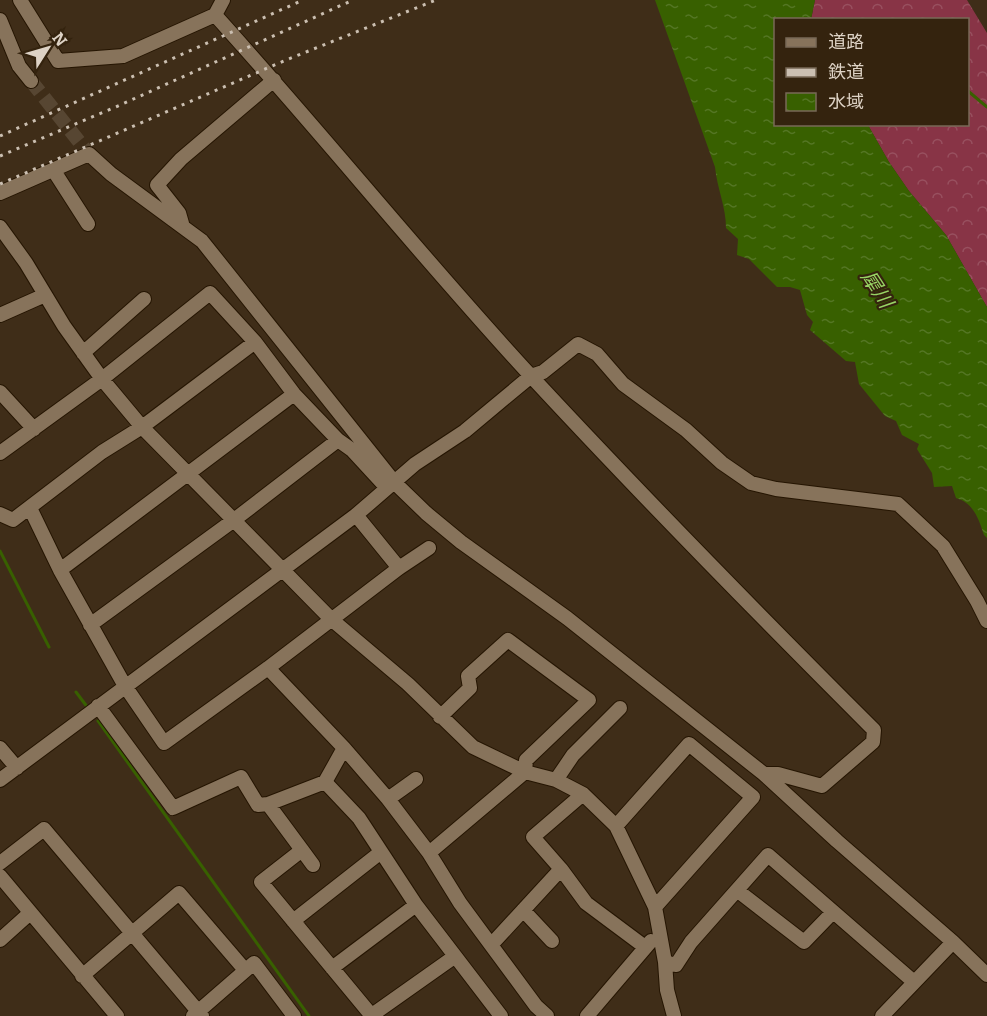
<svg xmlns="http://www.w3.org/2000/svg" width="987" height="1016" viewBox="0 0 987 1016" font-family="Bitter,'Noto Sans JP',serif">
<defs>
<pattern id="forest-crowns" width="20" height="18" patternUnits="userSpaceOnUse" patternTransform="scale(1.5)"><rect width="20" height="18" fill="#883446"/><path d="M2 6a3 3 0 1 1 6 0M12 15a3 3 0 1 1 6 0" fill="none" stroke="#98505f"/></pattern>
<pattern id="water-ripples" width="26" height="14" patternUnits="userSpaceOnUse" patternTransform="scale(1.5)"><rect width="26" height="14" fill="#386000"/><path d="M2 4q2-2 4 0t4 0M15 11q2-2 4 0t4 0" fill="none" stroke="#547624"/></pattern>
</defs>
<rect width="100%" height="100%" fill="#3f2d18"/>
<!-- forest -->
<path fill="url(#forest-crowns)" d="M815 0H967L987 33V307L946 235 909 191 889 162 868 125 968 124V20H811Z"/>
<!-- water -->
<path fill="url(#water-ripples)" d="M655 0H815L811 19 776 20V124L868 125 889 162 909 191 946 235 987 307V538L984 535C979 520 974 503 956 498L952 486 934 487 932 473 917 449 919 444 902 435 896 421 885 416 859 384 855 362 846 361 810 330 813 322 807 315 800 290 790 287H777L749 259 737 255 738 239 726 228C726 207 717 188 715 167Z"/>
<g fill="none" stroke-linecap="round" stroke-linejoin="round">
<!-- stream -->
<path stroke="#386000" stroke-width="3" d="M968 91 987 107
M0 551 49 647
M76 692 88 708
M98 721 309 1016"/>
<!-- minor-tunnel -->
<path stroke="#574632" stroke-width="14" stroke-dasharray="14 7" stroke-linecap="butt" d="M31 81 89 154"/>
<!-- minor casing -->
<g stroke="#251502" stroke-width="16">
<path id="minor" d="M20 0 58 61 123 56 215 15 223 0
M215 15C322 133 422 258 530 375 642 496 758 614 874 730L873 742 822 786 778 774H764
M0 20 19 66 31 81
M54 171 88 224
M0 193 89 154 111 174 202 241 395 483 426 513 461 542 567 618 764 774 837 841 953 942 987 975
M0 227 26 263 64 326 102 379 142 427 331 619 408 684 473 747 525 772 556 780 583 794 616 826 655 907 665 962 667 990 674 1016
M183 227 179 213 157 185 181 159 274 80
M0 315 45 295
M83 353 144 299
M0 392 34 429
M0 453 102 379 210 293 255 342 294 394 338 440 352 450 387 488
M30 508 60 570 125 686 164 743 268 668 399 568 429 548
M0 514 13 520 102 452 142 427 255 342
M356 515 399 568
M60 570 294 394
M90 625 234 520 338 440
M268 668 344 748 388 799 429 853 525 772 526 760 589 700 508 640 468 676 470 688 440 717
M98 706 173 808 241 777 258 805 268 804 325 782 359 818 416 905 501 1016
M0 748 17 768
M0 780 356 515 415 464 465 431 531 376 543 372 578 344 597 354 623 384 686 430 722 463 751 483 776 489 898 504 943 546 977 601 987 621
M556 780 573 755 620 708
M325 782 344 748
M583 794 533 837 561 869 586 903 645 947
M388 799 416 779
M268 804 302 850 261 882 372 1016
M616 826 689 744 753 797 655 907
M302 850 313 865
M429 853 460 903 536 1006 547 1016
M0 863 44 829 202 1016
M0 876 117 1016
M738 891 804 942 833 912
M523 910 552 941
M293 921 381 852
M0 940 30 913
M491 945 561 869
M665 962 676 965 691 942 768 855 914 982
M332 968 416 905
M82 976 179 893 245 970
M372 1015 454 957
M193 1016 254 963 294 1016
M587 1016 651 941
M882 1016 953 942"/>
</g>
<!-- minor -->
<use href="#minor" stroke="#87735b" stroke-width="14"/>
<!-- rail -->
<path stroke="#cbbfb1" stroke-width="3" stroke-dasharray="3 6" stroke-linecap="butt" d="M0 136 303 0
M0 156 118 106 353 0
M0 184 286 60 436 0"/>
</g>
<g text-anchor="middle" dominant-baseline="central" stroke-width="4.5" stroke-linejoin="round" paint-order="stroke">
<!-- water labels -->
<g font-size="20" font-style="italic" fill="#98d364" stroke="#34230e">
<text transform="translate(877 289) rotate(57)">犀川</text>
</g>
</g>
<!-- legend -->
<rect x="774" y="18" width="195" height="108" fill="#34230e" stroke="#786957" stroke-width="1.5"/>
<rect x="786" y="38" width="30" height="9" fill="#87735b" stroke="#786957" stroke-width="1.5"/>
<text x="828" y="48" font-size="18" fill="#ddd2c5">道路</text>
<rect x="786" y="68" width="30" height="9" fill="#cbbfb1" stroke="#786957" stroke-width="1.5"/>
<text x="828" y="78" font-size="18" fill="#ddd2c5">鉄道</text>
<rect x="786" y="93" width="30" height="18" fill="url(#water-ripples)" stroke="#786957" stroke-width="1.5"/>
<text x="828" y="108" font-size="18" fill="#ddd2c5">水域</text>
<!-- north arrow -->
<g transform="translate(48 48) rotate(53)" stroke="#34230e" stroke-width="4.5" paint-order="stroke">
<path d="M0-4.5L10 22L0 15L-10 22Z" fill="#ddd2c5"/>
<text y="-9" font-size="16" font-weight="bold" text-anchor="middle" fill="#ddd2c5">N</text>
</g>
</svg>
